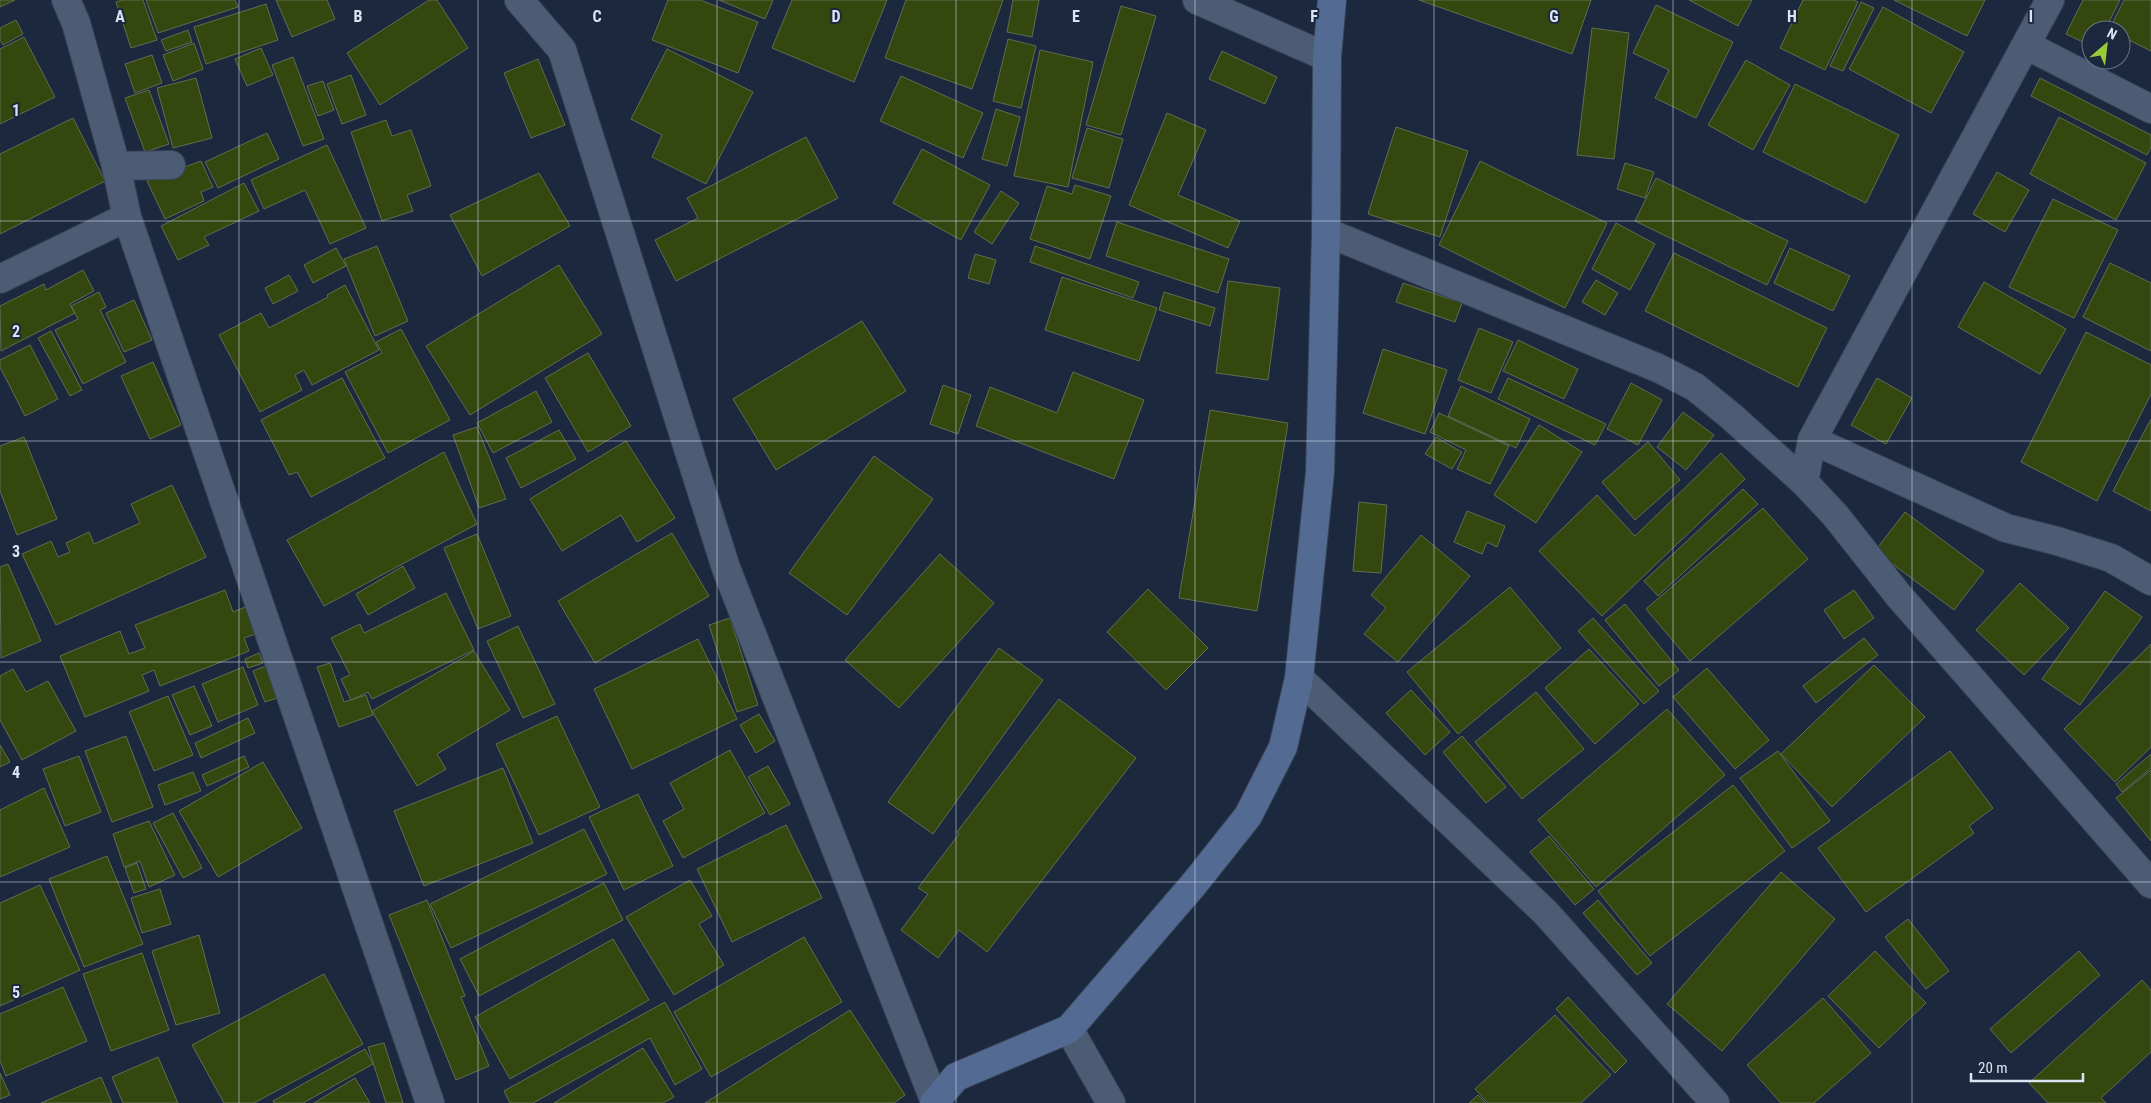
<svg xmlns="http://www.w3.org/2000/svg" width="2151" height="1103" viewBox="0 0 2151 1103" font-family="'Roboto Condensed',sans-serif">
<rect width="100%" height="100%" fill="#1b283e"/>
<!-- building -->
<path fill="#33470e" stroke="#616d51" d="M0 0H15L0 7Z
M122 0H143L157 40 131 48 116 2Z
M146 0H235L238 7 158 33Z
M276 0H327L335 19 292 37Z
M429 0H437L468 48 380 105 347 53Z
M668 0H700L758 22 738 73 652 40Z
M719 0H773L765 19Z
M792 0H887L854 82 772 48Z
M906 0H1003L972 89 885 58Z
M1013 0H1039L1032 37 1007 32Z
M1419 0H1591L1572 54Z
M1689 0H1752L1738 26Z
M1803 0H1854L1858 2 1825 70 1780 48Z
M1894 0H1985L1967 36Z
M2083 0H2120L2105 30H2091V46L2066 34Z
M2124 0H2151V51L2121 36V30H2109Z
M1861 2 1874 8 1843 71 1830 66Z
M266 4 278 40 206 64 194 27Z
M1656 5 1733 42 1696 118 1655 98 1669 70 1633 53Z
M1121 6 1156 16 1121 135 1086 125Z
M1883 7 1964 52 1931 113 1849 69Z
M16 20 23 34 3 45 0 40V28Z
M1592 28 1629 33 1614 159 1577 155Z
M188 30 192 42 166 51 161 40Z
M24 37 55 97 0 124V49Z
M1008 39 1036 46 1021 108 993 101Z
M194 43 203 69 173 81 163 55Z
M261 48 273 75 247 86 235 59Z
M667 49 753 92 706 184 652 157 662 135 631 119Z
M1040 50 1093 62 1068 187 1014 176Z
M1222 51 1277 77 1265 104 1209 79Z
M152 55 162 83 135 93 125 64Z
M293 57 324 139 303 146 272 65Z
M538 59 565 125 531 138 504 73Z
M1746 60 1790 85 1753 150 1708 125Z
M351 75 366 115 342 124 327 84Z
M901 76 983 113 963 158 880 121Z
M196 78 212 138 173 148 157 88Z
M2040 78 2151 135V147L2147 155 2031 96Z
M323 81 334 110 318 116 307 86Z
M1795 84 1899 135 1866 203 1763 152Z
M149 90 169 144 145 152 125 98Z
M996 109 1020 117 1007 166 982 159Z
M1167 113 1206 130 1178 195 1240 221 1228 248 1129 205Z
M2059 117 2146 163 2116 220 2030 174Z
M73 118 105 181 0 234V154Z
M386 120 392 136 411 130 431 186 407 195 413 211 382 221 351 132Z
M1396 127 1468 151 1440 237 1368 214Z
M1087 128 1123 139 1109 188 1072 178Z
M267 133 279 159 218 188 205 162Z
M806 137 838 198 676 281 655 240 698 218 687 198Z
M327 145 366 228 330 244 305 190 264 209 251 180Z
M922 149 990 185 961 240 893 203Z
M201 161 213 187 201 192 204 201 165 219 147 181Z
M1480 161 1607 223 1565 308 1439 245Z
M1625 163 1654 172 1645 198 1617 189Z
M1997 172 2029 190 2005 232 1973 214Z
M539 173 570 226 482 276 450 215Z
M1656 178 1788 241 1767 285 1635 221Z
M244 183 259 211 204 237 209 245 178 260 161 226Z
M1075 185 1111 196 1090 259 1030 239 1047 186 1072 194Z
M1001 191 1019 203 992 244 974 232Z
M2053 199 2118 230 2074 318 2009 287Z
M1117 222 1229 259 1218 293 1106 256Z
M1616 223 1655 244 1630 290 1592 269Z
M377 246 408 321 375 336 344 259Z
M1035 246 1139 282 1133 298 1030 262Z
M336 248 346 266 313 283 304 265Z
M1790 248 1850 276 1833 311 1774 283Z
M1674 253 1827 328 1798 387 1645 311Z
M975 254 996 260 989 284 968 278Z
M2110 263 2151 283V351L2083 317Z
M559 265 602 334 470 415 426 346Z
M83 270 94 291 70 304 75 313 1 351 0 306 44 284 46 290Z
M289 275 298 291 273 304 265 288Z
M1062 277 1157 308 1139 361 1045 330Z
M1596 280 1618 293 1605 315 1582 302Z
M1228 281 1280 288 1268 380 1216 373Z
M1984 282 2066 329 2040 374 1958 327Z
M1403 283 1462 303 1455 322 1396 302Z
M345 285 379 350 312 385 304 370 295 375 302 390 260 412 219 335 261 313 269 328 328 297 327 295Z
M99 292 106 307 100 310 126 362 83 384 55 330 78 319 71 306Z
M1164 292 1215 308 1210 326 1159 310Z
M134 300 152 340 124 352 106 313Z
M862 321 906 391 776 470 733 399Z
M1479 328 1513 342 1491 393 1458 380Z
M401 329 450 420 388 453 345 372 382 353 376 342Z
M51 331 82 390 70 396 38 338Z
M2086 332 2151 365V394L2097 501 2021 462Z
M1518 340 1578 369 1564 399 1503 371Z
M30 345 58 399 25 416 0 367V360Z
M1383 349 1447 370 1425 434 1363 413Z
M588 353 631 426 588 452 545 378Z
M153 362 181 425 150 439 121 376Z
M1073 372 1144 400 1114 479 976 426 990 387 1057 413Z
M342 378 385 458 311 497 297 472 289 475 261 420Z
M1508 378 1606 424 1595 445 1498 399Z
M1877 378 1912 398 1886 444 1851 425Z
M1631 383 1662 400 1638 445 1607 429Z
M943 385 971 395 958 434 930 424Z
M1461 386 1530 419 1516 448 1448 416Z
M536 391 552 422 493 453 477 423Z
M1210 410 1288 423 1257 611 1179 598Z
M1683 412 1714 435 1686 470 1657 447Z
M1439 413 1509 446 1490 484 1457 469 1466 450 1430 432Z
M2151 419V511L2113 491Z
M1539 425 1582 452 1536 523 1494 495Z
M477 427 506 499 479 508 453 435Z
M559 430 576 459 521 488 506 458Z
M24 437 57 519 17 535 0 491V446Z
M1436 437 1462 452 1452 469 1425 454Z
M626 441 675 518 637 542 621 515 562 551 530 499Z
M1648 442 1680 480 1635 520 1602 482Z
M444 452 477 524 324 606 287 540Z
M1721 453 1745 479 1602 616 1539 551 1597 495 1635 536Z
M874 456 933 499 847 615 789 573Z
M172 485 206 557 56 625 22 554 51 541 58 557 70 552 66 543 89 532 94 544 140 523 131 504Z
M1743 489 1758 504 1658 596 1644 581Z
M1359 502 1387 505 1381 573 1353 571Z
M1763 508 1808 559 1690 661 1646 609Z
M1467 511 1505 526 1497 547 1487 542 1482 554 1454 542Z
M1905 512 1984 571 1954 610 1875 551Z
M672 533 709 596 595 663 558 601Z
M477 534 511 616 478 629 444 548Z
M1421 535 1470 576 1398 662 1364 634 1386 608 1371 595Z
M940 554 994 603 899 708 845 660Z
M8 564 41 641 1 658 0 567Z
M403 566 415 588 368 615 356 594Z
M2020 583 2069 628 2024 675 1976 630Z
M1510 587 1561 648 1458 734 1407 672Z
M1148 589 1208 648 1166 690 1107 632Z
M225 590 233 612 250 605 261 632 244 638 249 651 160 686 154 670 142 675 149 691 85 717 60 656 120 631 129 654 145 648 135 625Z
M1854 590 1874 618 1844 639 1824 610Z
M2105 591 2142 617 2080 705 2042 679Z
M446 593 474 650 372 699 368 692 351 700 341 679 350 675 331 638 360 624 364 633Z
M1625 604 1679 670 1659 686 1605 620Z
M730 618 758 705 737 712 709 625Z
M1593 618 1659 691 1644 704 1578 631Z
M518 626 555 704 523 718 487 641Z
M1864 638 1878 655 1816 703 1803 686Z
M698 639 737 719 632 769 594 689Z
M2151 644V747L2115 782 2064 729Z
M999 648 1043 680 933 834 888 802Z
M1589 649 1639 704 1595 744 1545 688Z
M474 651 510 710 437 754 446 769 417 786 372 711Z
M259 653 263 663 248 668 245 659Z
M330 663 344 702 366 695 373 715 339 727 317 667Z
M268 665 280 697 265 702 253 671Z
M1874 665 1925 717 1832 807 1781 754Z
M243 667 258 705 218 722 202 684Z
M1707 668 1769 740 1735 769 1673 697Z
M13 669 26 692 48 681 76 731 22 760 0 720V676Z
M194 686 212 726 190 735 172 695Z
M1411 690 1450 732 1425 755 1386 713Z
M1536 692 1584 749 1522 799 1475 742Z
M168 696 193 755 154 771 129 712Z
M1059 699 1136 758 987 952 959 930 938 958 901 930 928 894 918 888 959 834 957 832Z
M1667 709 1725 775 1596 887 1538 820Z
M759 714 775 741 756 753 740 725Z
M557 716 600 807 539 835 496 744Z
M248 718 255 733 201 758 195 743Z
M126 736 153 807 112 822 85 751Z
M1462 736 1506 787 1486 803 1443 752Z
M0 745 10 762 0 767Z
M730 750 765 813 683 858 663 821 684 809 670 783Z
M1778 751 1830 821 1792 848 1740 778Z
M1950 751 1993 808 1969 826 1974 833 1866 912 1818 848Z
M2151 754V768L2122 792 2116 784Z
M79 756 101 812 65 826 43 769Z
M244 756 249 767 207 786 202 775Z
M263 762 302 828 218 877 179 811Z
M768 766 790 804 770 815 748 777Z
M503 768 533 843 424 886 394 811Z
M2151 770V841L2116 798Z
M193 772 201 791 165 805 158 785Z
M1733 785 1785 851 1650 956 1598 891Z
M44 788 70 847 0 877V810Z
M638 794 673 866 624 890 589 817Z
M173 813 202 868 183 878 153 823Z
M149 821 175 875 149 887 140 861 124 867 113 834Z
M786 825 822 898 732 942 697 869Z
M584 829 607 874 451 948 430 904Z
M1549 836 1594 889 1575 905 1530 852Z
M107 856 143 944 84 967 49 879Z
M137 863 146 889 134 893 125 868Z
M1781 872 1835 919 1722 1051 1667 1004Z
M690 880 712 916 699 924 724 965 674 995 626 917Z
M604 883 623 920 479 996 460 959Z
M40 885 80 970 0 1006V903Z
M160 889 171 924 142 933 131 898Z
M427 900 465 996 461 997 489 1066 456 1080 389 915Z
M1598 900 1652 963 1637 975 1583 913Z
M1908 919 1949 971 1926 989 1885 937Z
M199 935 220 1013 176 1025 152 951Z
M804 937 842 1002 711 1077 674 1012Z
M613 939 649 1000 510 1079 475 1017Z
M1875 951 1926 1003 1879 1048 1828 996Z
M2079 951 2100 975 2011 1053 1990 1029Z
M142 953 169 1030 111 1051 83 974Z
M324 974 363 1044 254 1103H224L192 1045Z
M2142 980 2151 990V1052L2101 1098 2106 1103H2048L2029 1083Z
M63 987 87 1041 6 1076 0 1061V1014Z
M1568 997 1627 1061 1615 1073 1556 1009Z
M1823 998 1871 1053 1814 1103H1781L1747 1065Z
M665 1002 702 1069 675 1085 650 1038 533 1103H510L504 1091Z
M850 1010 905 1095 894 1103H705Z
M1555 1015 1611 1075 1581 1103H1488L1475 1089Z
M384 1043 403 1103H386L368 1047Z
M643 1048 674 1097 663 1103H554Z
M365 1049 373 1064 303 1103H274L273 1101Z
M158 1057 178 1103H123L112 1077Z
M0 1073 10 1095 0 1099Z
M101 1077 112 1103H41Z
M355 1078 370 1103H314Z
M1478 1095 1486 1103H1469Z"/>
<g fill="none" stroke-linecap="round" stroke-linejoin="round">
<!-- street casing -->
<g stroke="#384355" stroke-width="30">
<path id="street" d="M66 0 76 23 116 166 127 217 430 1103
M519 0 562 50 726 568 935 1102
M1197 0 1327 57
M2026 45 2151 109
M116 166 171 165
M1326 232 1658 368 1695 387 1732 417 1804 482 1812 440 2006 528 2057 541 2111 558 2151 581
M0 279 127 217
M1812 440 2050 0
M1804 482 1835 515 1899 596 2151 884
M1299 678 1546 913 1715 1103
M1069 1029 1111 1103"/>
</g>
<!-- secondary casing -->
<g stroke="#384355" stroke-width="30">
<path id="secondary" d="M934 1103 956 1077 1069 1029 1194 884 1248 816 1283 747 1299 678 1320 472 1326 232 1327 57 1332 0"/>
</g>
<!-- street -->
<use href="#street" stroke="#4d5c75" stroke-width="28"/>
<!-- secondary -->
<use href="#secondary" stroke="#536b92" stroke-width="28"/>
</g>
<!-- grid -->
<path fill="none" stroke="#dbe4f2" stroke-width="1" stroke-opacity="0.55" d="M239 0V1103M478 0V1103M717 0V1103M956 0V1103M1195 0V1103M1434 0V1103M1673 0V1103M1912 0V1103M0 221H2151M0 441H2151M0 662H2151M0 882H2151"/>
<g font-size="16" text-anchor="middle" font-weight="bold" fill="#dbe4f2" stroke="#1b283e" stroke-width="4" stroke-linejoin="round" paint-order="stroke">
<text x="120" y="22">A</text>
<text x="358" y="22">B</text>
<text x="597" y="22">C</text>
<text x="836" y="22">D</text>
<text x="1076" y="22">E</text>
<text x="1314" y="22">F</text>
<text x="1554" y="22">G</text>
<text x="1792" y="22">H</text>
<text x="2031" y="22">I</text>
<text x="16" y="116">1</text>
<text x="16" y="337">2</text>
<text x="16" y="557">3</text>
<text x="16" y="778">4</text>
<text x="16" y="998">5</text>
</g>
<!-- north arrow -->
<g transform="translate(2106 45) rotate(28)"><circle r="24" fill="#1b283e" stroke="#687386"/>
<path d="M0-4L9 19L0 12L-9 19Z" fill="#99cb36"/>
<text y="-8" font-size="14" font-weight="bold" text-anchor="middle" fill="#dbe4f2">N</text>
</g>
<!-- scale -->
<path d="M1971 1073v8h112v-8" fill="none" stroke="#dbe4f2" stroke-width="2.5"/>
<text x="1978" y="1073" font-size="15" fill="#dbe4f2" stroke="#1b283e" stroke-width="4" paint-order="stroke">20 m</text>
</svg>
